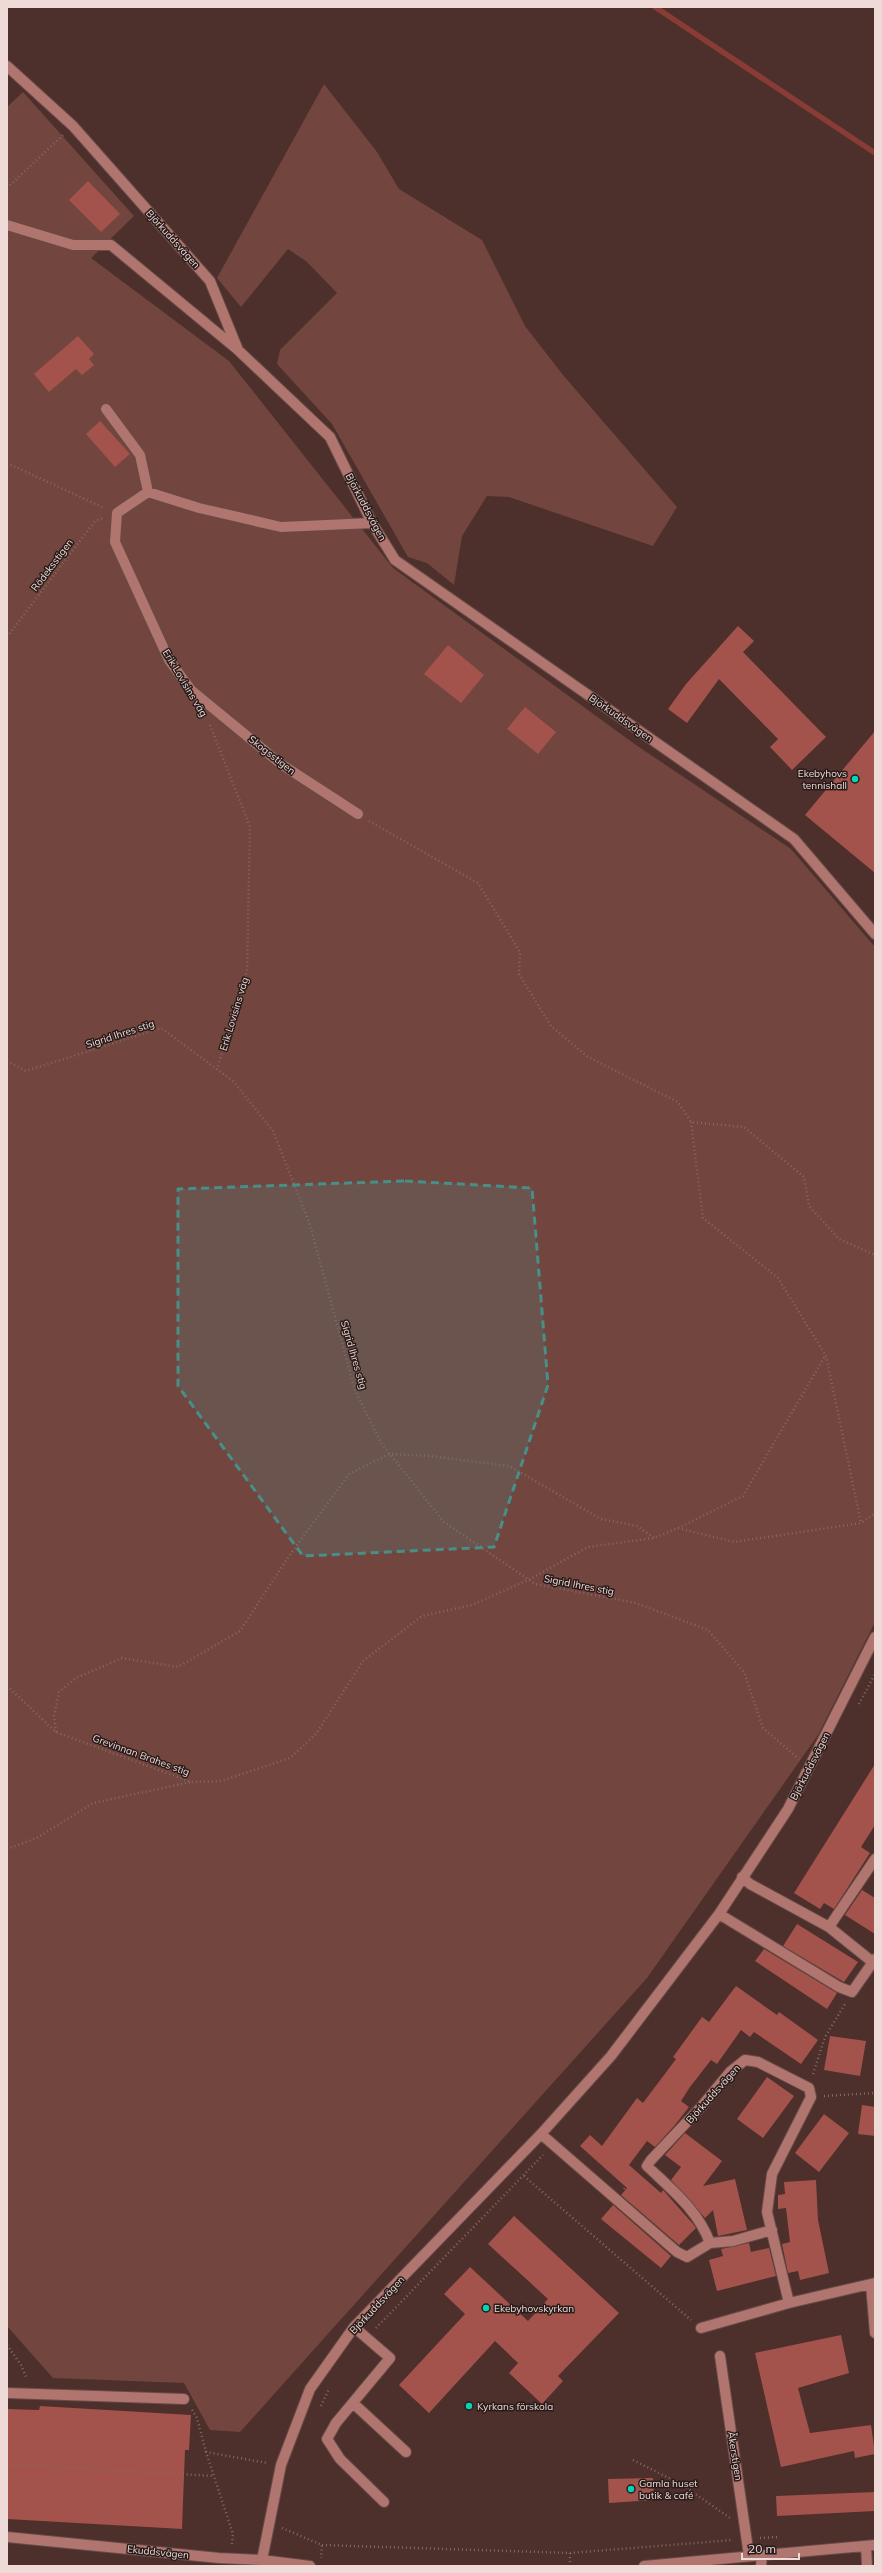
<svg xmlns="http://www.w3.org/2000/svg" width="882" height="2573" viewBox="0 0 882 2573" font-family="Mulish,sans-serif">
<rect width="100%" height="100%" fill="#4d2f2b"/>
<!-- green -->
<path fill="#73453f" d="M324 84 377 152 399 189 482 240 525 326 563 375 677 507 653 546 509 497 487 496 462 536 454 585 427 563 408 557 332 424 277 364 280 350 337 293 307 262 288 249 241 307 217 278Z
M23 92 134 216 91 258 229 361 393 568 636 745 791 849 875 947V1622L818 1735 647 1978 240 2432 210 2430 184 2383 53 2378 7 2326V107Z"/>
<g fill="none" stroke-linecap="round" stroke-linejoin="round">
<!-- stream -->
<path stroke="#893c35" stroke-width="5.5" d="M655 7 875 153"/>
</g>
<!-- building -->
<path fill="#a3534b" d="M88 181 120 214 101 232 69 200Z
M78 336 94 354 89 359 94 365 82 375 76 369 49 392 34 374Z
M100 421 130 454 115 467 86 434Z
M738 626 754 641 743 652 826 737 792 770 770 747 778 739 719 679 687 723 668 709 686 684Z
M448 645 484 675 461 703 424 674Z
M525 707 556 732 538 754 507 729Z
M875 731V873L805 815Z
M875 1764V1825L861 1847 870 1853 834 1909 824 1903 820 1909 794 1893Z
M862 1890 875 1898V1934L845 1915Z
M797 1924 858 1962 844 1982 783 1946Z
M764 1949 837 1993 827 2009 755 1961Z
M736 1986 777 2015 779 2012 818 2040 801 2064 754 2032 750 2037 741 2030 717 2064 711 2060 690 2087 681 2101 689 2107 675 2125 655 2147 647 2141 629 2165 661 2193 663 2190 693 2224 696 2228 679 2245 621 2195 627 2188 580 2146 590 2135 602 2146 637 2098 643 2103 676 2059 673 2057 702 2017 709 2022Z
M830 2036 866 2041 860 2076 824 2070Z
M767 2077 794 2096 763 2138 737 2119Z
M862 2105 875 2107V2136L858 2134Z
M824 2114 849 2133 819 2172 795 2153Z
M685 2133 722 2161 703 2186 735 2179 747 2230 718 2236 713 2210 705 2218 671 2180 681 2167 665 2155Z
M816 2180 818 2220 829 2273 800 2280 798 2271 788 2273 782 2244 790 2242 786 2208 778 2209V2195L785 2194 784 2182Z
M613 2205 671 2256 661 2268 601 2219Z
M514 2216 619 2313 558 2376 563 2381 542 2404 509 2373 518 2363 495 2341 429 2413 399 2385 465 2314 444 2294 470 2267 528 2321 548 2299 488 2244Z
M749 2243 751 2252 769 2248 776 2276 717 2291 709 2260 723 2256 721 2249Z
M841 2335 849 2373 798 2388 810 2433 871 2425 875 2454 855 2458 854 2451 781 2467 755 2353Z
M40 2406 191 2415 189 2450H185L182 2529 7 2519V2409L39 2410Z
M653 2478 654 2500 609 2503 608 2479Z
M875 2492V2511L777 2516 776 2496Z"/>
<g fill="none" stroke-linecap="round" stroke-linejoin="round">
<!-- minor casing -->
<g stroke="#674b47" stroke-width="12">
<path id="minor" d="M7 66 73 126 210 281 238 350
M7 225 73 245H111L238 350 330 437 372 523 395 560 794 839 875 934
M106 409 140 455 148 492
M358 814 281 764 191 690 169 660 115 542 117 513 148 492 199 508 281 527 372 523
M742 1877 750 1884 829 1927 875 1964
M719 1914 839 1987 852 1992 875 1959
M829 1927 875 1859
M541 2134 677 2252 687 2257 710 2243C698 2210 672 2190 647 2166L651 2160 701 2107 730 2072 745 2060 758 2062 809 2088 811 2097 772 2174 767 2212 789 2303
M710 2243 733 2241 772 2230
M871 2285 875 2333
M354 2327 390 2358 336 2423 327 2439 340 2459 384 2502
M701 2328 789 2303 875 2283
M720 2356 749 2556
M7 2393 184 2399
M353 2403 406 2452
M7 2537 219 2558 262 2560 310 2566
M866 2546 867 2566
M262 2560 281 2465 310 2389 354 2327 541 2134 611 2056 719 1914 788 1809 875 1637
M644 2566 875 2545
M761 2566 762 2555"/>
</g>
<!-- path -->
<path stroke="#846966" stroke-width="2.5" stroke-dasharray="1 3" stroke-linecap="butt" d="M7 188 63 135
M7 463 104 508
M7 637 95 521 103 518
M210 725 250 827 247 971 217 1069
M369 821 478 883 520 952 519 974 551 1026 588 1057 678 1102 691 1122 744 1127 804 1177 809 1206 839 1239 875 1255
M7 1061 26 1071 161 1028 233 1081 273 1131 309 1222 355 1390 381 1443 444 1522 535 1584 636 1603 708 1630 744 1672 763 1728 799 1759
M691 1122 703 1218 778 1278 826 1356 861 1523
M678 1528 743 1496 825 1356
M7 1686 56 1732 191 1782 221 1781 290 1758 316 1734 363 1661 422 1616 472 1605 528 1580 588 1547 654 1538 678 1528 734 1542 861 1523 875 1513
M859 1704 875 1674
M56 1732 54 1716 59 1692 76 1678 122 1658 178 1667 240 1631 287 1559 349 1474 390 1454 429 1456 509 1466 601 1519 637 1526 654 1538
M7 1849 37 1838 93 1803 191 1782
M813 2074 825 2037 845 2004
M824 2096 875 2093
M524 2176 691 2320
M624 2189 637 2175
M376 2328 543 2155
M7 2345 21 2365 27 2379
M321 2406 329 2389
M192 2410 197 2418 206 2452
M633 2460 681 2484 730 2518
M7 2464 214 2476
M282 2528 322 2545 321 2558
M760 2538 779 2537
M232 2544 233 2534 206 2452 267 2463
M322 2545 570 2553 733 2540
M570 2553V2566"/>
<!-- minor -->
<use href="#minor" stroke="#af756e" stroke-width="10"/>
</g>
<!-- marked area -->
<path fill="#478f88" fill-opacity="0.2" stroke="#478f88" stroke-width="3" stroke-dasharray="8 5" stroke-linejoin="round" d="M405 1181 532 1188 548 1385 494 1547 303 1556 178 1386V1189Z"/>
<!-- markers -->
<g fill="#05d5b6" stroke="#291b19" stroke-width="1.5">
<circle cx="855" cy="779" r="4"/>
<circle cx="486" cy="2308" r="4"/>
<circle cx="469" cy="2406" r="4"/>
<circle cx="631" cy="2489" r="4"/>
</g>
<g text-anchor="middle" dominant-baseline="central" stroke-width="3" stroke-linejoin="round" paint-order="stroke">
<!-- street labels -->
<g font-size="10" fill="#eedbd8" stroke="#291b19">
<text transform="translate(173 239) rotate(48)">Björkuddsvägen</text>
<text transform="translate(366 507) rotate(62)">Björkuddsvägen</text>
<text transform="translate(52 565) rotate(-53)">Rödeksstigen</text>
<text transform="translate(185 683) rotate(59)">Erik Lovisins väg</text>
<text transform="translate(621 718) rotate(35)">Björkuddsvägen</text>
<text transform="translate(272 755) rotate(38)">Skogsstigen</text>
<text transform="translate(234 1014) rotate(-73)">Erik Lovisins väg</text>
<text transform="translate(120 1034) rotate(-18)">Sigrid Ihres stig</text>
<text transform="translate(354 1355) rotate(74)">Sigrid Ihres stig</text>
<text transform="translate(579 1585) rotate(11)">Sigrid Ihres stig</text>
<text transform="translate(141 1755) rotate(20)">Grevinnan Brahes stig</text>
<text transform="translate(810 1766) rotate(-63)">Björkuddsvägen</text>
<text transform="translate(713 2094) rotate(-48)">Björkuddsvägen</text>
<text transform="translate(377 2305) rotate(-47)">Björkuddsvägen</text>
<text transform="translate(735 2456) rotate(81)">Åkerstigen</text>
<text transform="translate(158 2552) rotate(6)">Ekuddsvägen</text>
</g>
<!-- poi labels -->
<g font-size="10" fill="#eedbd8" stroke="#291b19" text-anchor="start">
<text x="847" y="773" text-anchor="end">Ekebyhovs<tspan x="847" dy="12">tennishall</tspan></text>
<text x="494" y="2308">Ekebyhovskyrkan</text>
<text x="477" y="2406">Kyrkans förskola</text>
<text x="639" y="2483">Gamla huset<tspan x="639" dy="12">butik &amp; café</tspan></text>
</g>
</g>
<!-- border -->
<rect width="882" height="2573" fill="none" stroke="#eedbd8" stroke-width="16"/>
<!-- scale -->
<path d="M742 2553v6h57v-6" fill="none" stroke="#eedbd8" stroke-width="2"/>
<text x="748" y="2553" font-size="12" fill="#eedbd8" stroke="#291b19" stroke-width="3" paint-order="stroke">20 m</text>
</svg>
